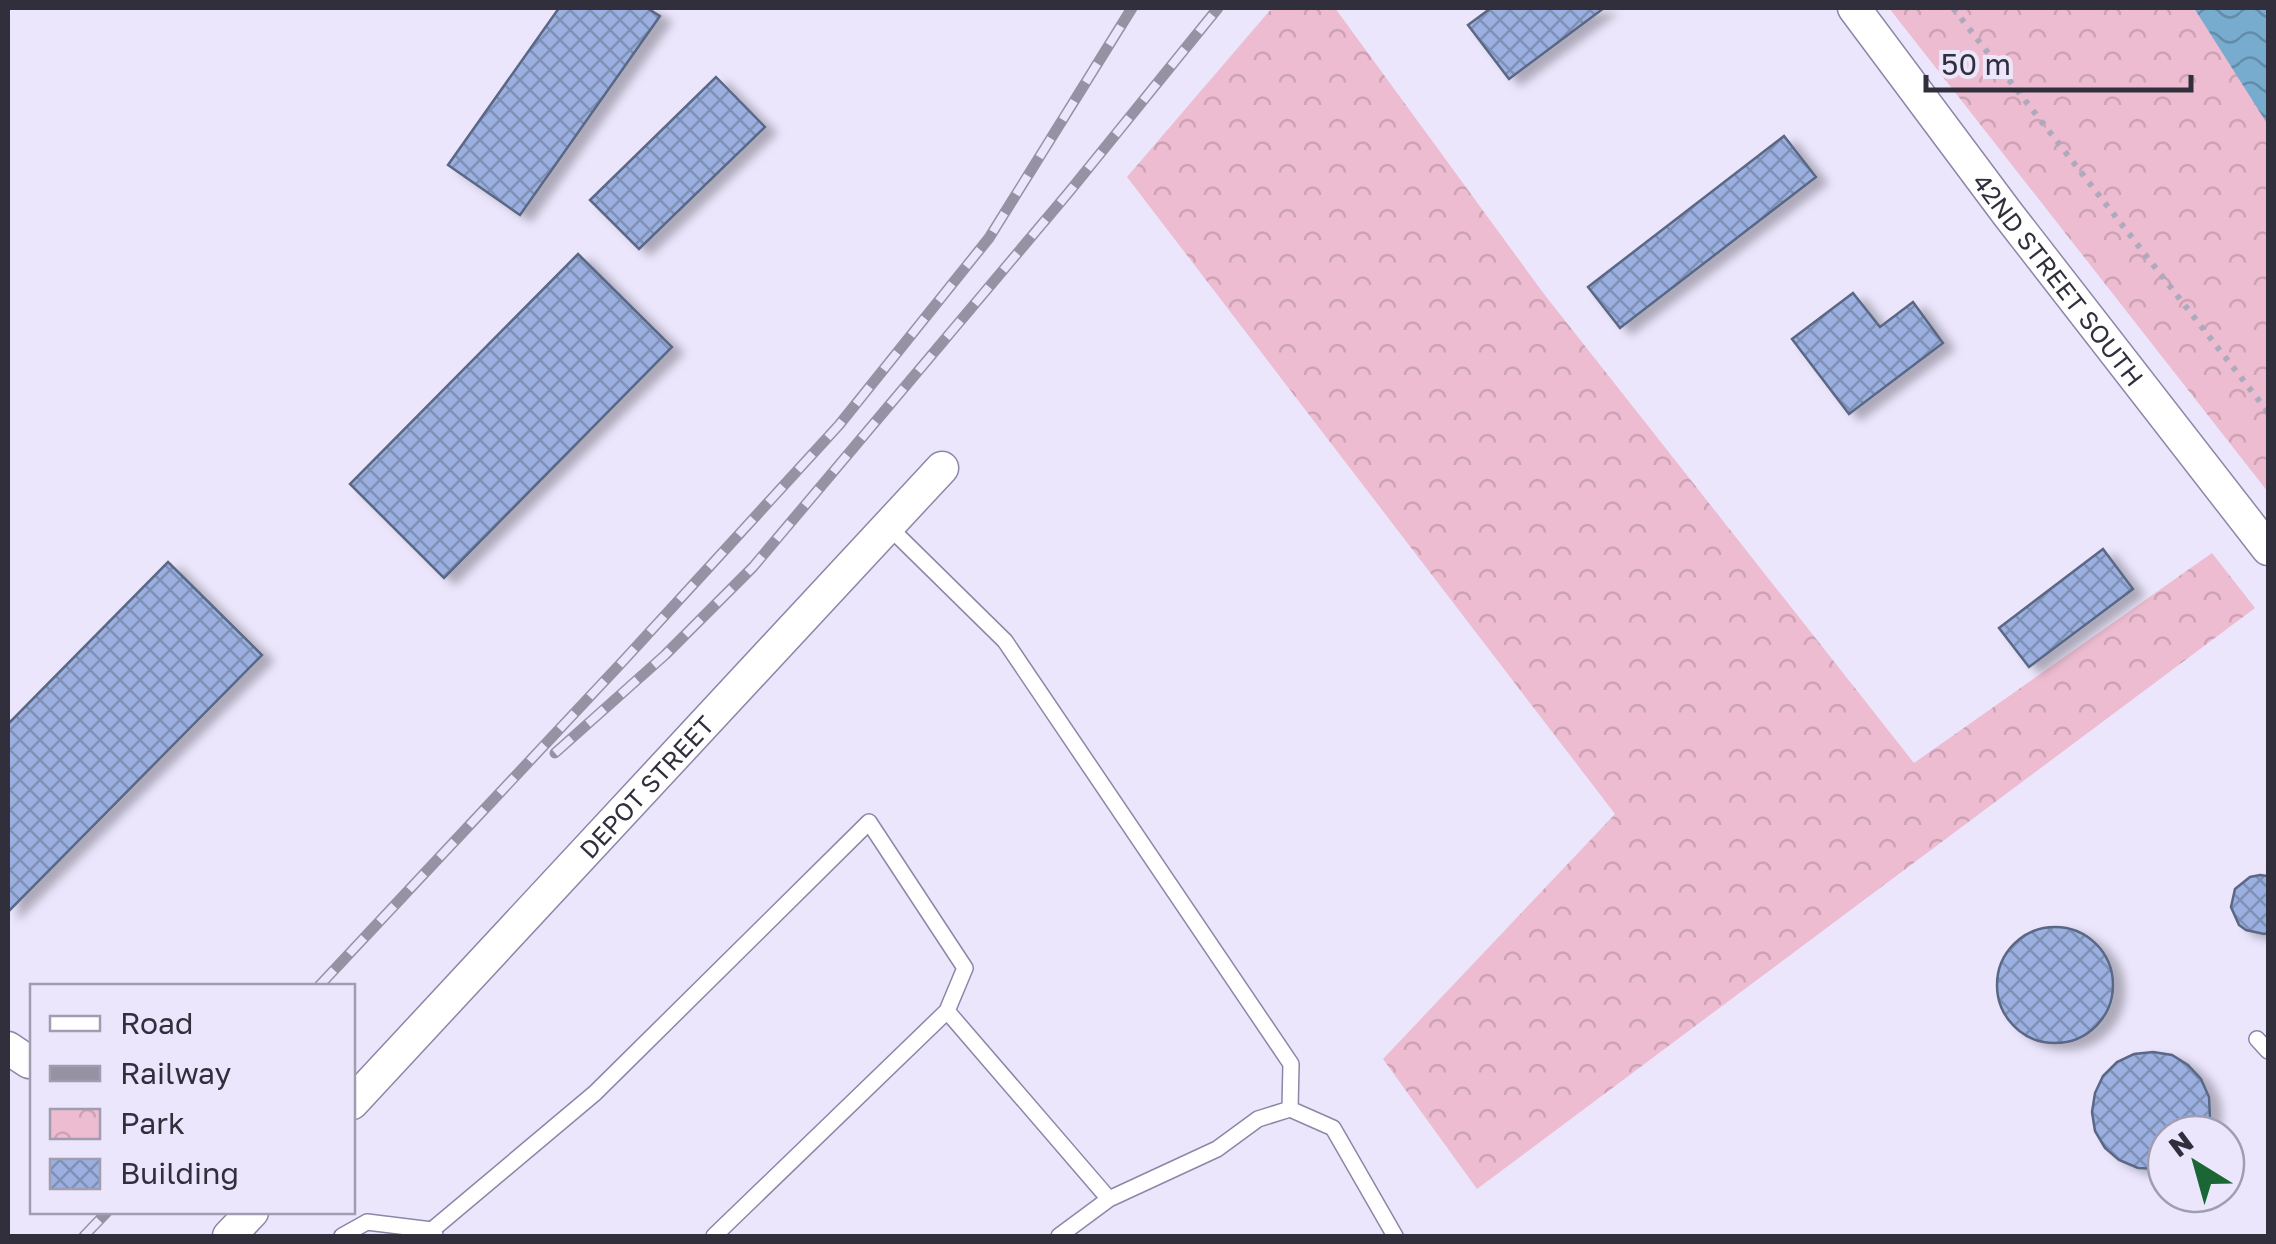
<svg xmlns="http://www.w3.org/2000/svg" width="2276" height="1244" viewBox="0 0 2276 1244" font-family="'Golos Text',sans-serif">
<defs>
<pattern id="park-crowns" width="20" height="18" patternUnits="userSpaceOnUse" patternTransform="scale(2.5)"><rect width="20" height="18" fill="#edbcd0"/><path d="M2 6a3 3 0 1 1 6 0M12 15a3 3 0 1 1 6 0" fill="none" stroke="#cca2b4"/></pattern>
<pattern id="water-waves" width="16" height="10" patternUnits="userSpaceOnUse" patternTransform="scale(2.5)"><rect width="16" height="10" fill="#78acce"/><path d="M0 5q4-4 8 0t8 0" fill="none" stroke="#638ca8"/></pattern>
<pattern id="building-cross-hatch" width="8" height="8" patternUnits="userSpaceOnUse" patternTransform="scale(2.5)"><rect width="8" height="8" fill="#9bb0e0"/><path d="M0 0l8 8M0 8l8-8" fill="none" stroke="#7f90b7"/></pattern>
<filter id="shadow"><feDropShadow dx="11" dy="6" stdDeviation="5" flood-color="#0004"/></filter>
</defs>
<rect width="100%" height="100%" fill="#ebe6fc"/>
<!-- park -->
<path fill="url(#park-crowns)" d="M1272 8H1335L1544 294 1914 763 2212 553 2255 608 1477 1189 1383 1059 1615 814 1127 177Z
M1889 8H2268V492Z"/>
<!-- water -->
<path fill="url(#water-waves)" d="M2194 8H2268V125Z"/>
<!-- building -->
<path fill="url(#building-cross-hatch)" stroke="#5a6785" stroke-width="2.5" filter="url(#shadow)" d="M559 8H647L660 16 520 215 448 165Z
M1491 8H1604L1509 79 1468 25Z
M716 77 765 127 639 249 590 200Z
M1784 136 1816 177 1620 328 1588 287Z
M578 254 672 347 444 578 350 484Z
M1853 293 1880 327 1913 302 1943 343 1849 414 1792 339Z
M2103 549 2133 589 2029 667 1999 628Z
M168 562 262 655 8 912V724Z
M2260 875 2268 876V933L2264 934 2246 930 2239 925 2231 907 2235 889 2250 877Z
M1997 985a58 58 0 1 1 116 0a58 58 0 1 1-116 0Z
M2153 1052 2172 1055 2188 1065 2201 1079 2209 1097 2210 1117 2205 1134H2166V1167L2158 1169 2138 1168 2119 1160 2105 1148 2095 1131 2092 1112 2095 1093 2103 1076 2117 1062 2134 1054Z"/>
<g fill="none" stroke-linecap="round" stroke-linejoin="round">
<!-- service casing -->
<g stroke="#8d86a7" stroke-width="18">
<path id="service" d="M888 526 1005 641 1291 1064 1290 1109
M2257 1039 2268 1051
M432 1230 595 1093 869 822 965 968 947 1011
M342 1236 367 1222 432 1230 435 1235
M714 1236 947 1011 1109 1199
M1059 1236 1109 1199 1217 1149 1258 1119 1290 1109 1333 1128 1395 1236"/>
</g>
<!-- minor casing -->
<g stroke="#8d86a7" stroke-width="35">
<g id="minor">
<path id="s1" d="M1854 8 2007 213 2268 549"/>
<path d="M8 1048 29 1062"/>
<path id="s2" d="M352 1103 942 468"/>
<path d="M229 1236 252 1212"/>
</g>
</g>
<!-- path -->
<path stroke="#aeaabd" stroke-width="6" stroke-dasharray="5 8" stroke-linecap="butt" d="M1953 8 2268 412"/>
<!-- service -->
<use href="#service" stroke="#fff" stroke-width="15"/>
<!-- minor -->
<use href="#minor" stroke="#fff" stroke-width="32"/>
<!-- rail casing -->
<g stroke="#9692a4" stroke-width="11">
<path id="rail" d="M555 753 665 655 753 567 1069 192 1218 8
M319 986 625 659 839 425 989 238 1132 8
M84 1236 107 1212"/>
</g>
<!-- rail -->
<use href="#rail" stroke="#ebe6fc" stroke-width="8" stroke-dasharray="22" stroke-linecap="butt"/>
</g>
<g text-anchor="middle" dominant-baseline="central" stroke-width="8" stroke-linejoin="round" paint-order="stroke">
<!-- street labels -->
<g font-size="25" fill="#322f3d" stroke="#ebe6fc">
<text stroke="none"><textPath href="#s1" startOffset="340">42ND STREET SOUTH</textPath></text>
<text stroke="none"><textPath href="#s2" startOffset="432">DEPOT STREET</textPath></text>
</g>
</g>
<!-- border -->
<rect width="2276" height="1244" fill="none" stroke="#322f3d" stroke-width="20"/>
<!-- legend -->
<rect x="30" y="984" width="325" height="230" fill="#ebe6fc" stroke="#a19db0" stroke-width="2.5"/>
<rect x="50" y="1016" width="50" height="15" fill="#ffffff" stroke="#a19db0" stroke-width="2.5"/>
<text x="120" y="1034" font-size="30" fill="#322f3d">Road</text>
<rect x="50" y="1066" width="50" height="15" fill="#9692a4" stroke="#a19db0" stroke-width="2.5"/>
<text x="120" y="1084" font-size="30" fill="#322f3d">Railway</text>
<rect x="50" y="1109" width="50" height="30" fill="url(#park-crowns)" stroke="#a19db0" stroke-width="2.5"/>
<text x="120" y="1134" font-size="30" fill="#322f3d">Park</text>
<rect x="50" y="1159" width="50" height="30" fill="url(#building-cross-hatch)" stroke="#a19db0" stroke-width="2.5"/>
<text x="120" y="1184" font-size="30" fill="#322f3d">Building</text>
<!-- north arrow -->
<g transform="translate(2196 1164) rotate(323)"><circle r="48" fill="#ebe6fc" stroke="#a19db0" stroke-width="2.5"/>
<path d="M0-8L18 38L0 25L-18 38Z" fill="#1a6634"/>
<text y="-15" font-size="28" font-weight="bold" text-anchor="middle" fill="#322f3d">N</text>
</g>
<!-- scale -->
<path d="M1926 75v15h265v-15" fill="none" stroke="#322f3d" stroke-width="5"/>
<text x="1941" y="75" font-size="30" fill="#322f3d" stroke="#ebe6fc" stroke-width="8" paint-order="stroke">50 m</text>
</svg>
